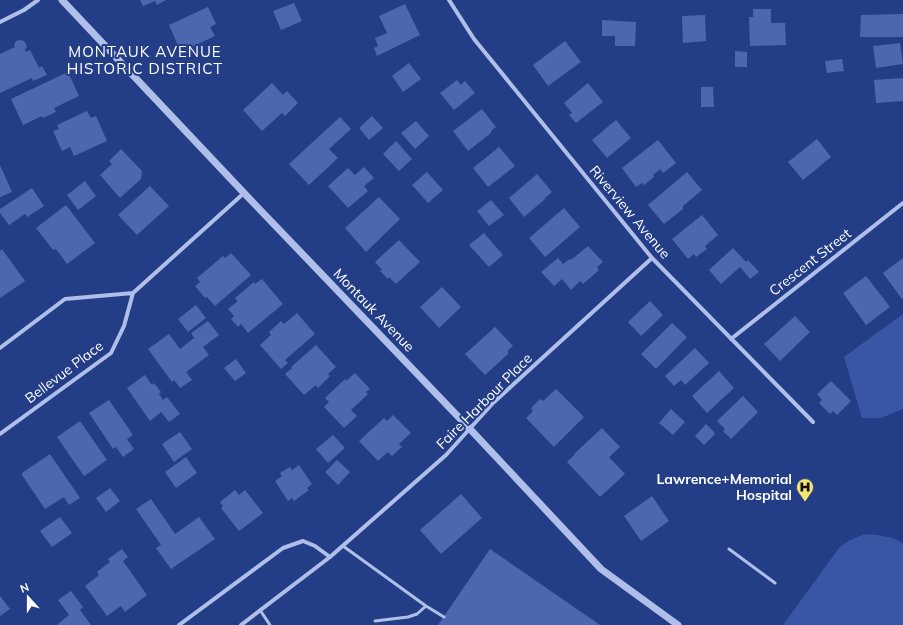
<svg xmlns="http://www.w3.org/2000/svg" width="903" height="625" viewBox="0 0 903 625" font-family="Mulish,sans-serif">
<rect width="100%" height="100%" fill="#243d87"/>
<!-- green -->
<path fill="#3856a4" d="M903 314V409L881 418H862L844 357Z
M866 534C878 535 894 536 903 544V625H783L839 548C847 541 856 537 866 534Z"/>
<!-- building -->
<path fill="#4c67af" d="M140 0H166L157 5 155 1 143 6Z
M294 3 302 21 281 30 273 11Z
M405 4 420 35 377 56 374 48 378 46 375 38 387 33 379 16Z
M208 7 216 24 210 27 215 36 181 52 169 25Z
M753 9H771V23H785L786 45 750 46 749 17H753Z
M903 14V37H860L861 15Z
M705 15 706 41 683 43 682 16Z
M602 20 636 22 635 46H615V36H602Z
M20 40 24 41 27 46 25 50 26 52 30 50 39 68 42 66 47 75 33 81 32 78 0 93V54L15 47 14 45 16 41Z
M565 41 581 62 548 86 533 65Z
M900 43 903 64 876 68 873 46Z
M735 51 747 52V67H735Z
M842 59 844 71 827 73 825 61Z
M409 63 421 79 403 92 392 76Z
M68 72 79 96 54 108 56 112 43 118 42 116 23 125 11 99Z
M903 78V101L876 103 874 80Z
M457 80 461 85 465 81 475 93 454 110 440 93Z
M272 83 283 95 287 91 298 103 285 116 282 113 262 131 243 110Z
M588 83 603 102 576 123 569 115 572 113 564 103Z
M701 87H713L714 107H701Z
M482 109 496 127 491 131V133L468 151 453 131Z
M87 111 91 118 96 116 107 141 74 156 70 147 62 151 53 131 59 129 57 125Z
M372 116 383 128 369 140 359 128Z
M340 117 351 129 329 149 338 158 309 185 289 164Z
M616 120 631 138 607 158 592 140Z
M416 121 429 136 415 149 401 133Z
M817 139 831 157 803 180 788 162Z
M658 140 676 163 663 173 660 169 653 175 654 177 644 185 642 183 636 187 622 168Z
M396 141 412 159 399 171 383 154Z
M499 147 515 166 488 187 473 168Z
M121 149 142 171 141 179 120 198 100 175 112 164 109 161Z
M0 165 12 192 0 197Z
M364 167 374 178 364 186 368 191 348 208 328 186 348 168 355 175Z
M427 172 443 190 428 203 412 185Z
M687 172 702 190 683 206V209L664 224 648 205Z
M537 174 552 192 545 198 544 200 524 217 509 198Z
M85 181 96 196 78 210 67 195Z
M150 186 169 206 137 235 118 215Z
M32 188 44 206 27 217 25 214 9 225 0 213V209Z
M379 197 400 219 366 252 345 228Z
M491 200 504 215 489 226 477 211Z
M66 205 95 243 67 264 56 249 53 250 36 228Z
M564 208 580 227 545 257 529 238Z
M702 215 718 235 705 246 707 249 696 257 694 254 688 259 672 239Z
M484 233 503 255 489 267 469 245Z
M399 240 420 262 396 284 389 277 388 279 380 271 382 270 375 262Z
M588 246 603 262 597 267 599 270 583 284 580 281 571 290 562 279 554 286 541 272 558 258 563 264 570 259 571 260Z
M733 248 746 262 748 260 759 272 750 279 740 267 721 284 709 270Z
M2 249 25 281 0 298V251Z
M231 253 251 275 215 306 207 297 205 298 195 286 200 282 197 278 223 256 225 258Z
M903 258V298L902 299 883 273Z
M866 276 890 307 866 325 843 293Z
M262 279 283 304 248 333 241 324 238 327 231 319 234 316 228 309 238 301 235 298 254 282 255 284Z
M442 287 461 307 439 328 420 307Z
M650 301 663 315 641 336 628 322Z
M196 305 206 318 188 332 178 319Z
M297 313 315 334 285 360 288 363 281 369 260 345 271 335 269 332 281 321 284 324Z
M795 316 810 332 780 361 764 344Z
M208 321 219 335 203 347 209 355 186 372 192 380 180 388 174 380 172 382 148 349 169 334 180 349 194 338 191 333Z
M672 323 687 337 656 369 641 354Z
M495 327 513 346 508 350V354L485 375 465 354Z
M316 345 336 367 328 374 330 376 318 388 316 385 304 395 285 374 292 368 291 367Z
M695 348 709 363 685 385 681 380 674 386 665 376Z
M236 359 246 373 235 381 224 368Z
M719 371 734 388 707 413 692 396Z
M355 373 370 389 366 392 368 394 351 410 357 416 344 428 324 407 329 402 325 398 345 379 346 381Z
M145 375 152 385 154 383 161 392 159 394 163 400 167 397 180 414 169 422 161 412 150 421 127 388Z
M831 381 851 401 837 415 833 411 830 414 819 403 822 400 817 394Z
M556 389 584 417 554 447 526 418 533 411 531 408 540 399 543 401Z
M743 396 758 412 731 439 723 431 725 429 717 421Z
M109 400 133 435 127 439 134 449 123 457 116 447 113 449 89 413Z
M671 409 685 422 673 435 659 423Z
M393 415 411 433 399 444 402 447 392 456 388 452 378 461 359 441 384 418 387 421Z
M80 421 107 460 84 476 57 437Z
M706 424 714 432 715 434 704 445 695 436Z
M602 428 620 447 609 457 625 474 600 497 567 462 575 454H574Z
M180 432 192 449 174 462 162 444Z
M333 435 345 448 328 463 316 449Z
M50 454 80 498 69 505 64 497 45 509 22 475V473Z
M186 457 197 473 176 488 165 472Z
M337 460 350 472 338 485 325 472Z
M299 465 312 484 307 488 309 490 294 501 292 498 288 501 275 481 282 476 280 473 290 467 292 470Z
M110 488 120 501 106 512 96 498Z
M235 490 239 495 245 490 263 513 239 531 221 508 223 506 220 502Z
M461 494 482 518 441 554 420 530Z
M652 496 669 521 641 541 624 516Z
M151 499 175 534 199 517 215 539 171 569 156 548 161 545 136 509Z
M60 517 72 533 52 547 40 531Z
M122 549 128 557 123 561 147 595 125 612 121 606 107 616 85 586 99 575 97 572 110 562 108 559Z
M490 549 600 625H438Z
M71 591 83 607 80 610 91 625H57L69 615 58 600Z
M0 596 10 609 0 616Z"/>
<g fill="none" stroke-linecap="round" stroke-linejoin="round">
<!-- service -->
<path stroke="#afbfe9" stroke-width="3" d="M343 546 426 606 444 617
M729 549 775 583
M260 610 270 625
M375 621 408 617 417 614 426 606"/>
<!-- minor -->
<path stroke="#afbfe9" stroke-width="4" d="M449 0 474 39 652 258 813 422
M0 22 24 10 38 0
M731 339 903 203
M0 348 65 299 133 293
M0 434 111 353 124 326 133 293 244 193
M179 625 283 548 303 541 315 546 330 557
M241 625 330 557 446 455 493 403 652 258"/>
<!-- tertiary -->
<path stroke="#afbfe9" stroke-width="7" d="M62 0 244 193 470 429 601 569 678 625"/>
</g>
<!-- icons -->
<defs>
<g id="hospital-pin" transform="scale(0.9)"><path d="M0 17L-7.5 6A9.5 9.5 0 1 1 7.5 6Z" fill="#f4e572" stroke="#243d87"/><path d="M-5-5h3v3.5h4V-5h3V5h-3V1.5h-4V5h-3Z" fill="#111"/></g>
</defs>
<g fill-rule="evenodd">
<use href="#hospital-pin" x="805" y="487"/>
</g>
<g text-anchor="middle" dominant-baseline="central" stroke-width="4" stroke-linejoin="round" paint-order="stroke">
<!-- street labels -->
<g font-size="14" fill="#fff" stroke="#243d87">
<text transform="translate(630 212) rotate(50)">Riverview Avenue</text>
<text transform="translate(810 262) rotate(-38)">Crescent Street</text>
<text transform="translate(374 310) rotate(46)">Montauk Avenue</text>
<text transform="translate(64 372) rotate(-37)">Bellevue Place</text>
<text transform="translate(484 401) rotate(-45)">Faire Harbour Place</text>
</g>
<!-- poi labels -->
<g font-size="14" font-weight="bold" fill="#fff" stroke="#243d87" text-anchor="end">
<text x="792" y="479">Lawrence+Memorial<tspan x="792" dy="16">Hospital</tspan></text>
</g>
<!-- neighbourhood labels -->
<g font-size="15" letter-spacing="1" fill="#fff" stroke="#243d87">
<text x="145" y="51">MONTAUK AVENUE<tspan x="145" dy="17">HISTORIC DISTRICT</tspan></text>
</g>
</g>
<!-- north arrow -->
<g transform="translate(28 597) rotate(339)" stroke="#243d87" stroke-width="3" paint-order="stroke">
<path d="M0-3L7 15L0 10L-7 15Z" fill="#ffffff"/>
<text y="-6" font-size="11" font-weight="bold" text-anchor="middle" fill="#ffffff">N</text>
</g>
</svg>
